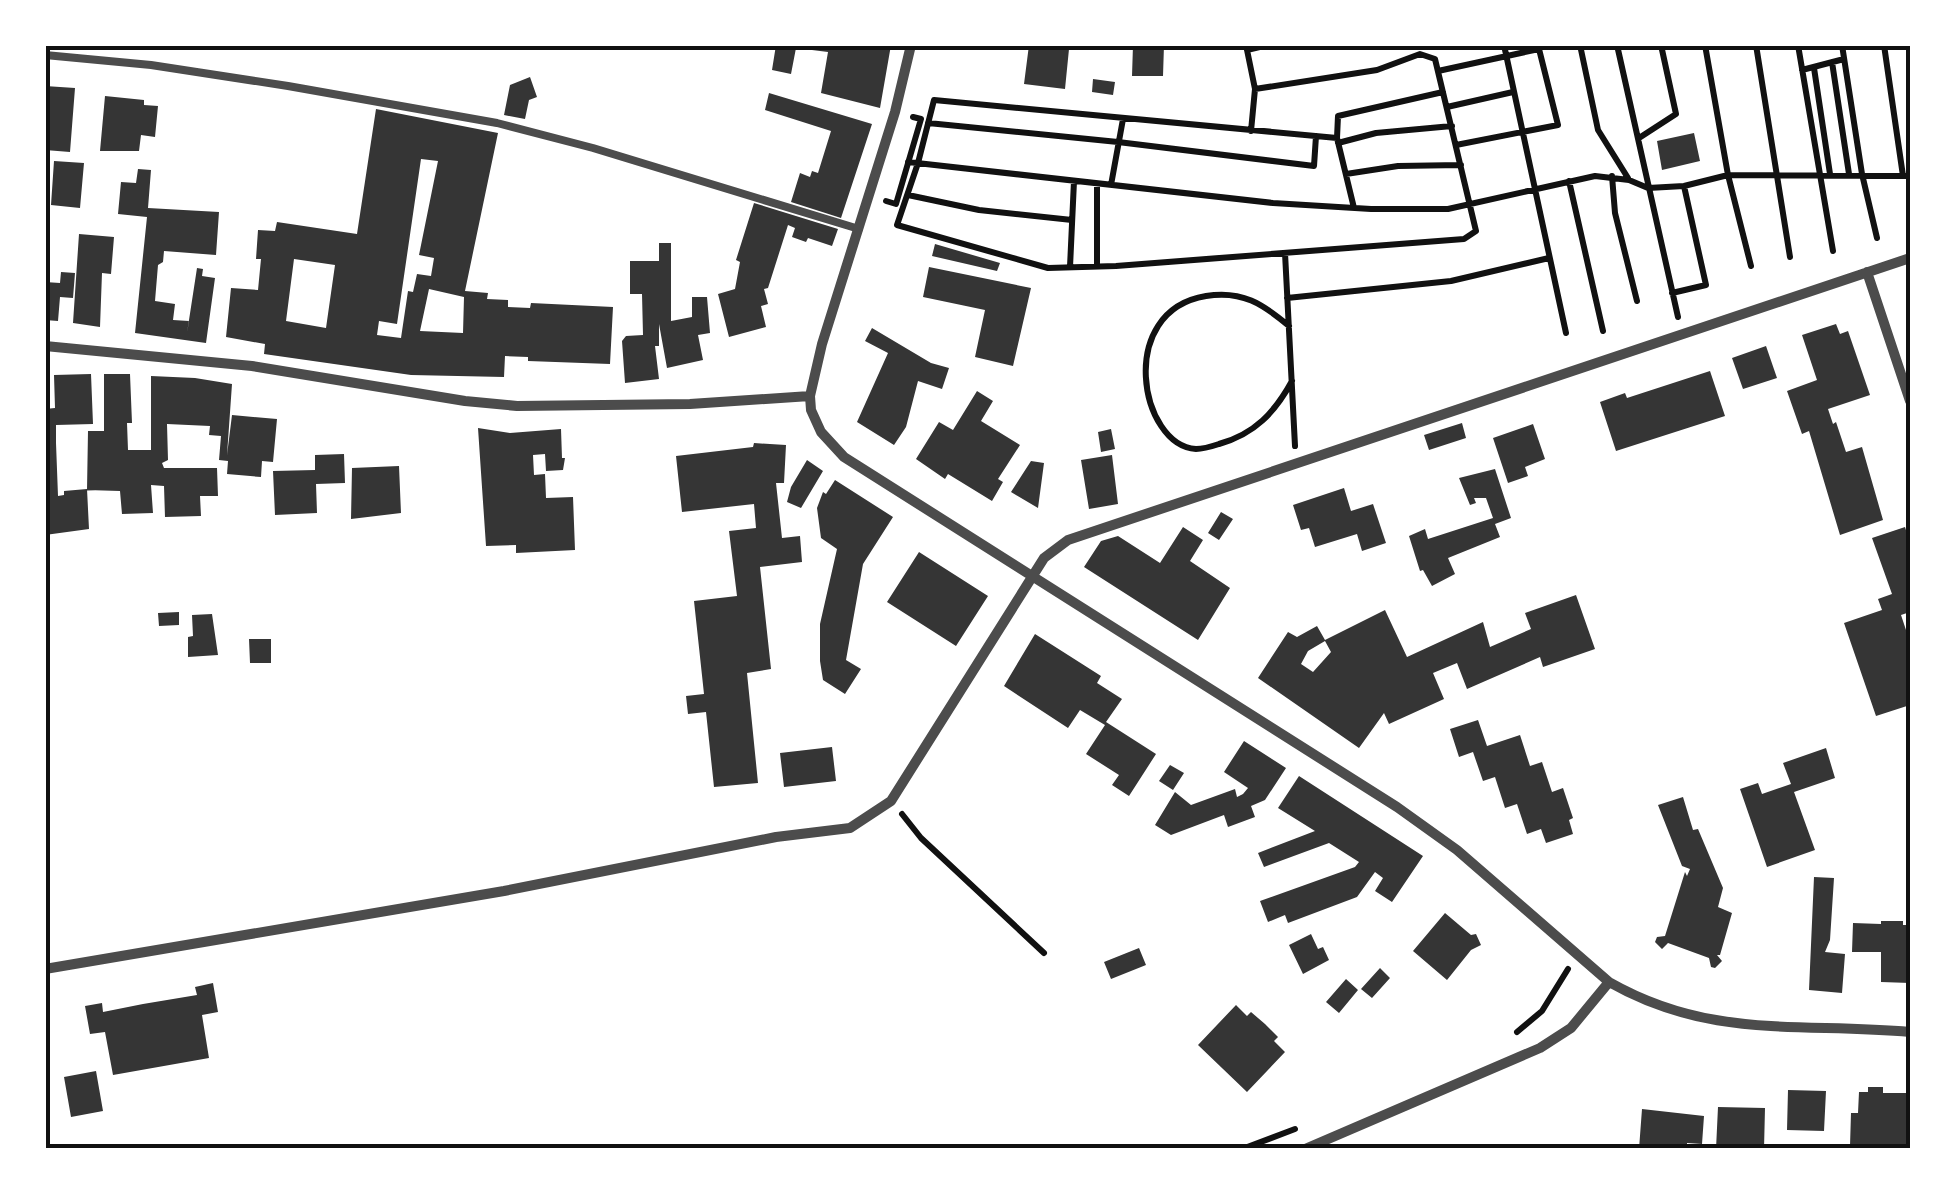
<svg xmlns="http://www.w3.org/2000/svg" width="1955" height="1194" viewBox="0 0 1955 1194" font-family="'Golos Text',sans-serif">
<rect width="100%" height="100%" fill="#fff"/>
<!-- building -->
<path fill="#353535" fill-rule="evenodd" d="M776 45H891L880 108 821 93 828 52 796 48 791 74 772 70Z
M1029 45 1069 49 1065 89 1024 84Z
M1133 45H1164L1163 76H1132Z
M530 77 537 97 529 100 525 119 504 115 510 85Z
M1093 79 1115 82 1113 95 1092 92Z
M45 86 75 88 70 152 45 150Z
M769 93 872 124 841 218 791 202 800 173 810 177 812 171 818 173 831 131 765 110Z
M105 96 144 100V105L158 106 155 137 141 135 139 151H100Z
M376 109 498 133 465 291 488 293 487 299 508 300V307L530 308 531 303 613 307 610 364 528 361V357L505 356 504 377 411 375 264 354 265 344 226 337 231 288 258 290 261 259H256L258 230 275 231 277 222 357 234ZM421 159 438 161 419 255 434 258 431 276 417 274 413 292 408 291 401 338 377 335 379 321 397 324ZM294 259 335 265 326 328 286 321ZM429 289 464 297 463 333 420 331Z
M1694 133 1700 161 1662 170 1657 141Z
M54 161 84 163 80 208 51 205Z
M138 169 151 170 148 208 219 212 216 255 164 251 163 262 158 265 155 301 175 304 173 320 189 321 187 333 197 268 203 269 202 276 215 278 206 343 135 333 147 217 118 214 121 182 136 183Z
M754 203 838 229 832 246 808 238 806 242 792 237 795 228 788 225 768 288 764 289 768 304 761 306 766 327 729 337 718 294 735 289 740 262 736 260Z
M79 234 114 237 111 274 102 273 100 327 73 323Z
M659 243H671V321L692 317V297H707L710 333 698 335 703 360 667 368 659 324V346H655L659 379 625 383 622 341 626 336 643 335 642 294H630V261H659Z
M935 244 1000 263 997 271 932 256Z
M929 267 1031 288 1013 366 975 357 985 310 923 297Z
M61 272 75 273 73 298 60 297 58 321 45 320V282L60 283Z
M1836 324 1840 334 1848 331 1870 395 1828 409 1833 424 1836 422 1846 452 1862 447 1883 520 1840 535 1809 431 1802 434 1787 391 1817 380 1802 335Z
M872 328 931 363 949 368 942 389 918 381 906 427 894 445 857 422 888 353 865 341Z
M1766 346 1777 378 1743 389 1732 358Z
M1710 371 1725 416 1616 451 1600 402 1625 393 1627 398Z
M91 374 93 424 56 425V443L58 496 64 495V491L87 489 89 529 45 535V409L55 408 54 375Z
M104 374H130L132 423H127L128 450H151V376L195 378 232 384 227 455 232 415 277 419 273 462 262 461 261 477 227 474 228 461 219 460 221 436 209 435 210 426 167 424 168 460 162 463 164 468H217L218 496H200L201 516 165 517 164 486 151 485 153 513 122 514 120 491 87 490 88 431H104Z
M977 391 993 401 981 421 1020 445 998 479 1003 482 992 501 948 474 945 479 916 459 939 422 953 430Z
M1462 423 1466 438 1429 450 1424 435Z
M1533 424 1545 459 1525 467 1528 476 1508 483 1493 438Z
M478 428 510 433 561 429 562 458H565L563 470 546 471 545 454 533 455 534 475 545 474 546 498 573 497 575 550 516 553V545L486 546Z
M1111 429 1115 449 1101 452 1098 432Z
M754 443 786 445 784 483H776L782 538 800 536 802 562 760 567 771 669 747 673 758 783 714 787 706 712 688 714 686 696 704 694 694 601 737 596 729 531 756 528 754 504 682 512 676 456 753 447Z
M344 454 345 483 316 484 317 513 275 515 273 471 315 470V455Z
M1112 455 1118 504 1089 509 1081 460Z
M807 460 823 471 801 508 787 502 791 487Z
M1031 461 1044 463 1038 508 1011 492Z
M399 466 401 513 351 519 352 468Z
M1495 469 1511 518 1495 524 1500 537 1448 558 1455 574 1432 586 1423 570 1420 571 1409 536 1425 529 1428 539 1493 518 1486 498H1474L1476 503 1470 505 1459 478Z
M835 480 893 517 863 564 846 660 861 669 845 694 823 680 820 661V624L837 549 821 538 817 508 823 492 826 494Z
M1344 488 1351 511 1373 504 1386 543 1362 551 1357 534 1315 547 1309 528 1301 530 1293 505Z
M1221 512 1233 519 1219 540 1208 533Z
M1183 527 1203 540 1190 561 1230 588 1198 640 1084 567 1101 541 1118 536 1160 563Z
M1905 527 1910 543V612L1901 615 1910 642V705L1876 716 1844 623 1882 610 1878 599 1892 594 1872 538Z
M919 552 988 596 956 646 887 602Z
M1576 595 1595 649 1543 667 1540 657 1467 689 1457 663 1433 673 1444 699 1389 724 1384 713 1359 748 1258 678 1288 632 1297 637 1317 626 1325 640 1385 610 1407 657 1483 622 1490 647 1531 629 1525 613ZM1325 641 1331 652 1313 672 1301 664 1308 651Z
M179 612V625L159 626 158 613Z
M212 614 218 655 188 657V637L193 636 192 615Z
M1035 634 1101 676 1097 683 1122 699 1106 722 1156 754 1129 796 1112 785 1119 775 1086 754 1105 725 1080 710 1068 728 1004 686Z
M249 639H271V663H250Z
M1478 720 1487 746 1520 735 1530 766 1542 762 1552 792 1563 788 1573 818 1569 820 1573 834 1546 843 1541 829 1527 834 1517 804 1505 808 1495 777 1483 781 1473 752 1459 757 1450 729Z
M1244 741 1286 768 1265 800 1251 806 1255 817 1228 827 1224 815 1171 835 1155 825 1175 792 1191 805 1235 789 1237 797 1243 794 1248 788 1224 772Z
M832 747 836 781 784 787 780 753Z
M1826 748 1835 778 1794 792 1815 850 1767 867 1740 789 1758 783 1762 794 1791 784 1783 763Z
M1170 765 1184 773 1173 790 1159 781Z
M1299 776 1423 856 1392 902 1375 891 1383 878 1375 872 1357 897 1288 923 1285 915 1268 922 1260 901 1355 867 1359 862 1329 843 1264 867 1258 853 1315 831 1278 808Z
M1683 797 1693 830 1698 829 1723 888 1718 907 1732 913 1720 955H1717L1722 961 1715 968 1711 967 1709 958 1668 943 1662 949 1655 942 1657 937 1665 936 1685 872 1687 876 1690 869 1682 866 1658 805Z
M1814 877 1834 878 1830 940 1825 952 1845 954 1842 993 1809 990Z
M1445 913 1471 935 1476 934 1481 945 1471 950 1447 980 1413 951Z
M1881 921H1903V925H1910V983L1881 982V952H1852L1853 923 1881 924Z
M1311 934 1318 949 1323 947 1329 960 1303 974 1289 945Z
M1139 948 1146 965 1111 979 1104 962Z
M1380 968 1390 978 1372 998 1361 989Z
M1346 979 1358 990 1339 1013 1326 1002Z
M213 983 218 1012 202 1015 209 1058 113 1075 105 1032 90 1034 85 1006 102 1003 103 1012 143 1004 197 995 195 987Z
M1236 1005 1247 1016 1251 1012 1265 1024 1278 1037 1274 1041 1285 1052 1247 1092 1198 1045Z
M96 1071 103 1111 71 1117 64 1077Z
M1868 1087H1883V1093H1910V1149L1850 1146 1851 1113H1858L1859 1092H1868Z
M1788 1090 1826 1091 1824 1131 1787 1130Z
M1718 1107 1765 1108 1764 1149H1716Z
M1642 1109 1704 1116 1702 1144 1687 1143V1149H1639Z"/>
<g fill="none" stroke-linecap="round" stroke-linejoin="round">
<!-- path -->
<path stroke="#111" stroke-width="6" d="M1246 45 1255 89 1251 131
M1504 45 1566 333
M1580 45 1598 130 1628 178
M1617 45 1678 317
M1705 45 1728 175 1751 266
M1756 45 1790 257
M1798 45 1833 251
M1842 45 1862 174 1877 238
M1884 45 1903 176
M1247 50 1268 45
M1832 62 1849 174
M1814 68 1830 174
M1802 70 1844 59
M1438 71 1539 49 1558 125 1456 145
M1255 89 1377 70 1420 54 1435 59 1476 231 1464 239 1116 266 1048 268 897 225 918 163 934 100 1337 138 1354 208
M1447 107 1513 92
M928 123 1118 142 1314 166 1316 136
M1337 138 1338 116 1443 92
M1639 138 1676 114 1661 45
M1338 143 1376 133 1452 126
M908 162 1273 203 1371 209H1448L1595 176 1629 180 1648 188 1684 186 1728 175 1910 176
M1346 174 1398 166 1461 165
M1612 176 1615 213 1637 301
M1569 181 1603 331
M1111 185 1123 119
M908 195 979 210 1072 220
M886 201 896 204 921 119 913 117
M1285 253 1295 446
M1097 266V184
M1070 267 1074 181
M1672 293 1706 285 1684 186
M1287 298 1451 281 1549 258
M1289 326C1263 304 1242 290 1206 296 1115 311 1140 446 1196 449 1203 449 1213 446 1219 444 1255 434 1275 412 1292 381
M902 814 921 838 1044 953
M1517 1032 1542 1011 1568 969
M1242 1149 1295 1129"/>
<!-- service -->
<path stroke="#4c4c4c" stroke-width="8" d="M45 55 151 65 288 86 497 123 593 148 859 229"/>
<!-- minor -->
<path stroke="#4c4c4c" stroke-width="10" d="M911 45 895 112 822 344 810 396 811 410 821 432 844 457 1397 807 1457 850 1609 982C1711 1040 1799 1022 1910 1032
M1867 272 1910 401
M45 346 252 366 465 401 517 406 690 404 810 396
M45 969 504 891 776 837 850 828 891 801 1044 558 1068 540 1910 258
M1305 1149 1540 1048 1571 1028 1609 982"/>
</g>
<!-- border -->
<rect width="1955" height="1194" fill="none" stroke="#ffffff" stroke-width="95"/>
<rect x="48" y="48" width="1860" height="1098" fill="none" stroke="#111" stroke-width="4"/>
</svg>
